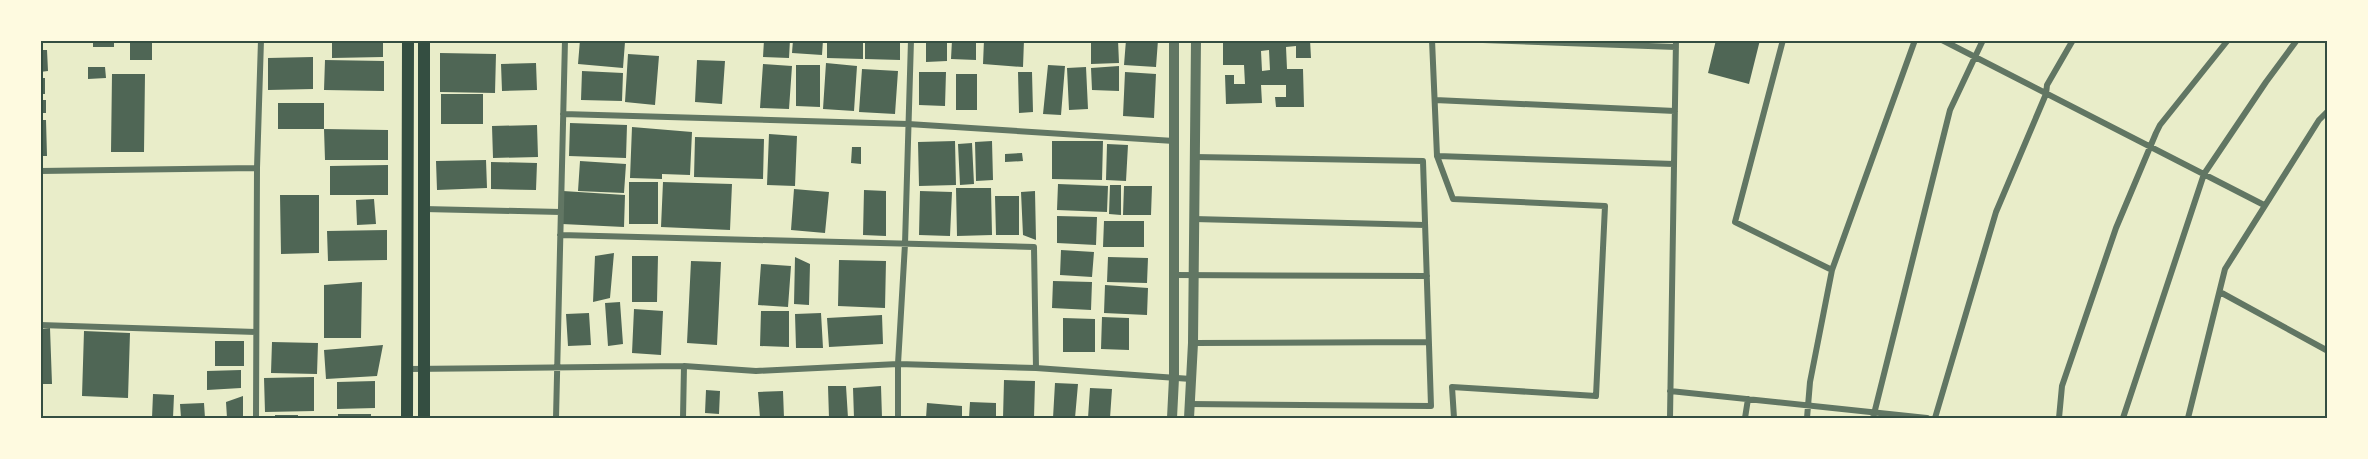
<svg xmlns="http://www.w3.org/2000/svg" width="2368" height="459" viewBox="0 0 2368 459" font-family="'Sofia Sans Condensed',sans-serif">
<rect width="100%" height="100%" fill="#e9edc9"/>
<!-- building -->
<path fill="#4f6655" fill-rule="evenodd" d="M93 40H114V47H93Z
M130 40H152V60H130Z
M332 40H383V57L332 58Z
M440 40H496L495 43H440Z
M580 40 625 42 623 68 578 64Z
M764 40H790L789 58 763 57Z
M793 40H823L822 55 792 53Z
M827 40H863V59L827 58Z
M865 40H900V60L865 59Z
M926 40H947V61L926 62Z
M952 40H976V60L951 59Z
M984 40H1024L1023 67 983 64Z
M1091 40H1118L1119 63 1091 64Z
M1126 40H1158L1156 67 1124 65Z
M1223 40H1249L1250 43H1266V40H1310L1311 58H1296V46L1286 47 1287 69H1303L1304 107H1276L1275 97H1286V85H1261L1262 103 1226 104 1225 75H1234V84H1245L1244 65H1223ZM1269 50 1270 70 1262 71 1261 51Z
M1716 40H1760L1749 84 1708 73Z
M40 50H47L48 71 40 72Z
M440 53 496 54 495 93 440 92Z
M628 54 659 56 655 105 625 102Z
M313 57V89L268 90V58Z
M325 60 384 61V91L324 90Z
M697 60 725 61 722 104 695 102Z
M536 63 537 90 502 91 501 64Z
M826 63 857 66 854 111 823 109Z
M763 64 792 66 789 109 760 108Z
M796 65H820V107L796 106Z
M1048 65 1065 66 1061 115 1043 114Z
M1119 66V91L1092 90 1091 68Z
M88 67H105L106 78 88 79Z
M1086 67 1088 109 1069 110 1067 68Z
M862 69 898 71 895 114 859 112Z
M582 71 623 73 622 101 581 100Z
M919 72H946L945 106 919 105Z
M1018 72H1032L1033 112 1019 113Z
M1125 72 1156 74 1154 118 1123 116Z
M112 74H145L144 152H111Z
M956 74H977V110H956Z
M40 78H45V94H40Z
M441 94H483V124H441Z
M40 100H46V113H40Z
M278 103H324V129L388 130V160H325L324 129H278Z
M40 120H46L47 156H40Z
M570 123 627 125 626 158 569 156Z
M537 125 538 157 493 158 492 126Z
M632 127 692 132 690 175 662 174V179L630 178Z
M769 134 797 136 795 186 767 185Z
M695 137 764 139 763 179 694 177Z
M955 141 956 185 919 186 918 142Z
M992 141 993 180 976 181 975 142Z
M1052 141H1103L1102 180 1052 179Z
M972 143 974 184 960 185 958 144Z
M1107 144 1128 145 1126 181 1106 180Z
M852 147H861V164L851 163Z
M1022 153 1023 161 1005 162V154Z
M486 160 487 188 437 190 436 161Z
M580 161 626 164 624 193 578 191Z
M491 162 537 163 536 190 491 189Z
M388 165V195H330V166Z
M629 182H658V224H629Z
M663 182 732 184 730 230 661 227Z
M1058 184 1108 186 1107 212 1057 210Z
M1110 185H1121V215L1109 214Z
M1124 186H1152L1151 215H1123Z
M956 188H991L992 235 957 236Z
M794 189 829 192 825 233 791 230Z
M864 190 886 191V236L863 235Z
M563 191 625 195 624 227 562 224Z
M920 191 952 192 950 236 919 235Z
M1035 191 1036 240 1023 235 1021 192Z
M280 195H319V253L281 254Z
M995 196H1019V235H996Z
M374 199 376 224 357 225 356 200Z
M1057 216 1097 217 1096 245 1057 243Z
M1104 221H1144V247H1103Z
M387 230V260L328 261 327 231Z
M1061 250 1094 252 1092 277 1060 275Z
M614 253 610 298 593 302 595 256Z
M632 256H658L657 302H632Z
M795 257 810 264 809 305 794 304Z
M1108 257 1148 258 1147 283 1107 282Z
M839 260 886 261 885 308 838 306Z
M691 261 721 262 717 345 687 343Z
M761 264 791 266 788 307 758 305Z
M1053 281 1092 282 1091 310 1052 308Z
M362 282 361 338H324V285Z
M1105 285 1148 288 1147 315 1104 313Z
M620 302 623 344 608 346 605 303Z
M634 309 663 311 661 355 632 353Z
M761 311H789V347L760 346Z
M589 313 591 345 568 346 566 314Z
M821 313 823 348H796L795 314Z
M882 315 883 344 829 347 827 318Z
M1102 317 1129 318V350L1101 349Z
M1063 318 1095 319V352H1063Z
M50 328 52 384H40V329Z
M84 331 130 333 128 398 82 396Z
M215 341H244V366H215Z
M272 342 318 343 317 374 271 373Z
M383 345 377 376 326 379 324 350Z
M241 370V388L207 390V371Z
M314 377V411L265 412 264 378Z
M1004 380 1035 381 1034 418H1003Z
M375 381V408L337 409V382Z
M1055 383 1078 384 1075 418H1053Z
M828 386H846L848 418H829Z
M881 386 882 418H854L853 388Z
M1090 388 1112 389 1110 418H1088Z
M706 390 720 391 719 414 705 413Z
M783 391 784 418H760L758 392Z
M153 394 174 395 173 418H152Z
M243 396V418H227L226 402Z
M970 402 996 403V418H969Z
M204 403 205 418H181L180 404Z
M927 403 962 406V418H926Z
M338 414H371V418H338Z
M275 415H298V418H275Z"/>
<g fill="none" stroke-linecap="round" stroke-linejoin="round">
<!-- minor -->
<path stroke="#617663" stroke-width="6" d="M1432 40 1437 156 1674 164
M1483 40 1676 47
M1783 40 1735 222 1832 270
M1942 40 2264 205
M1435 100 1675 111
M563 114 908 124 1174 141
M1437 156 1453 199 1605 206 1596 396 1452 387 1454 418
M40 171 257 168
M424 209 561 212
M1194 219 1425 225
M560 235 1034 247 1036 368
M1174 275 1427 276
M2220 292 2328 351
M40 325 256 332
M1193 343 1429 342
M409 369 684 366 756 371 898 364 1036 368 1191 379
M1670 391 1927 418
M1189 404 1431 406 1423 161 1194 157
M256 418 257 168 261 40
M556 418 565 40
M683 418 684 366
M898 418V364L905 244 911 40
M1670 418 1676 40
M1745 418 1748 399
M1807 418 1810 382 1832 270 1915 40
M1873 418 1950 110 1983 40
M1935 418 1996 212 2046 94 2047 85 2073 40
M2059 418 2062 386 2116 228 2156 133 2160 125 2228 40
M2123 418 2204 174 2266 82 2297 40
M2188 418 2225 269 2319 120 2328 111"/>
<!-- tertiary -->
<path stroke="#617663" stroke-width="10" d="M1172 418 1174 378V40
M1189 418 1193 343 1196 40"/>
<!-- secondary -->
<path stroke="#344e41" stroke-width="12" d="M424 40V418
M407 418 408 40"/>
</g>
<!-- border -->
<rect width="2368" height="459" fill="none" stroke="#fefae0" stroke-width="84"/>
<rect x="42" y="42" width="2284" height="375" fill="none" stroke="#344e41" stroke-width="2"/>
</svg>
